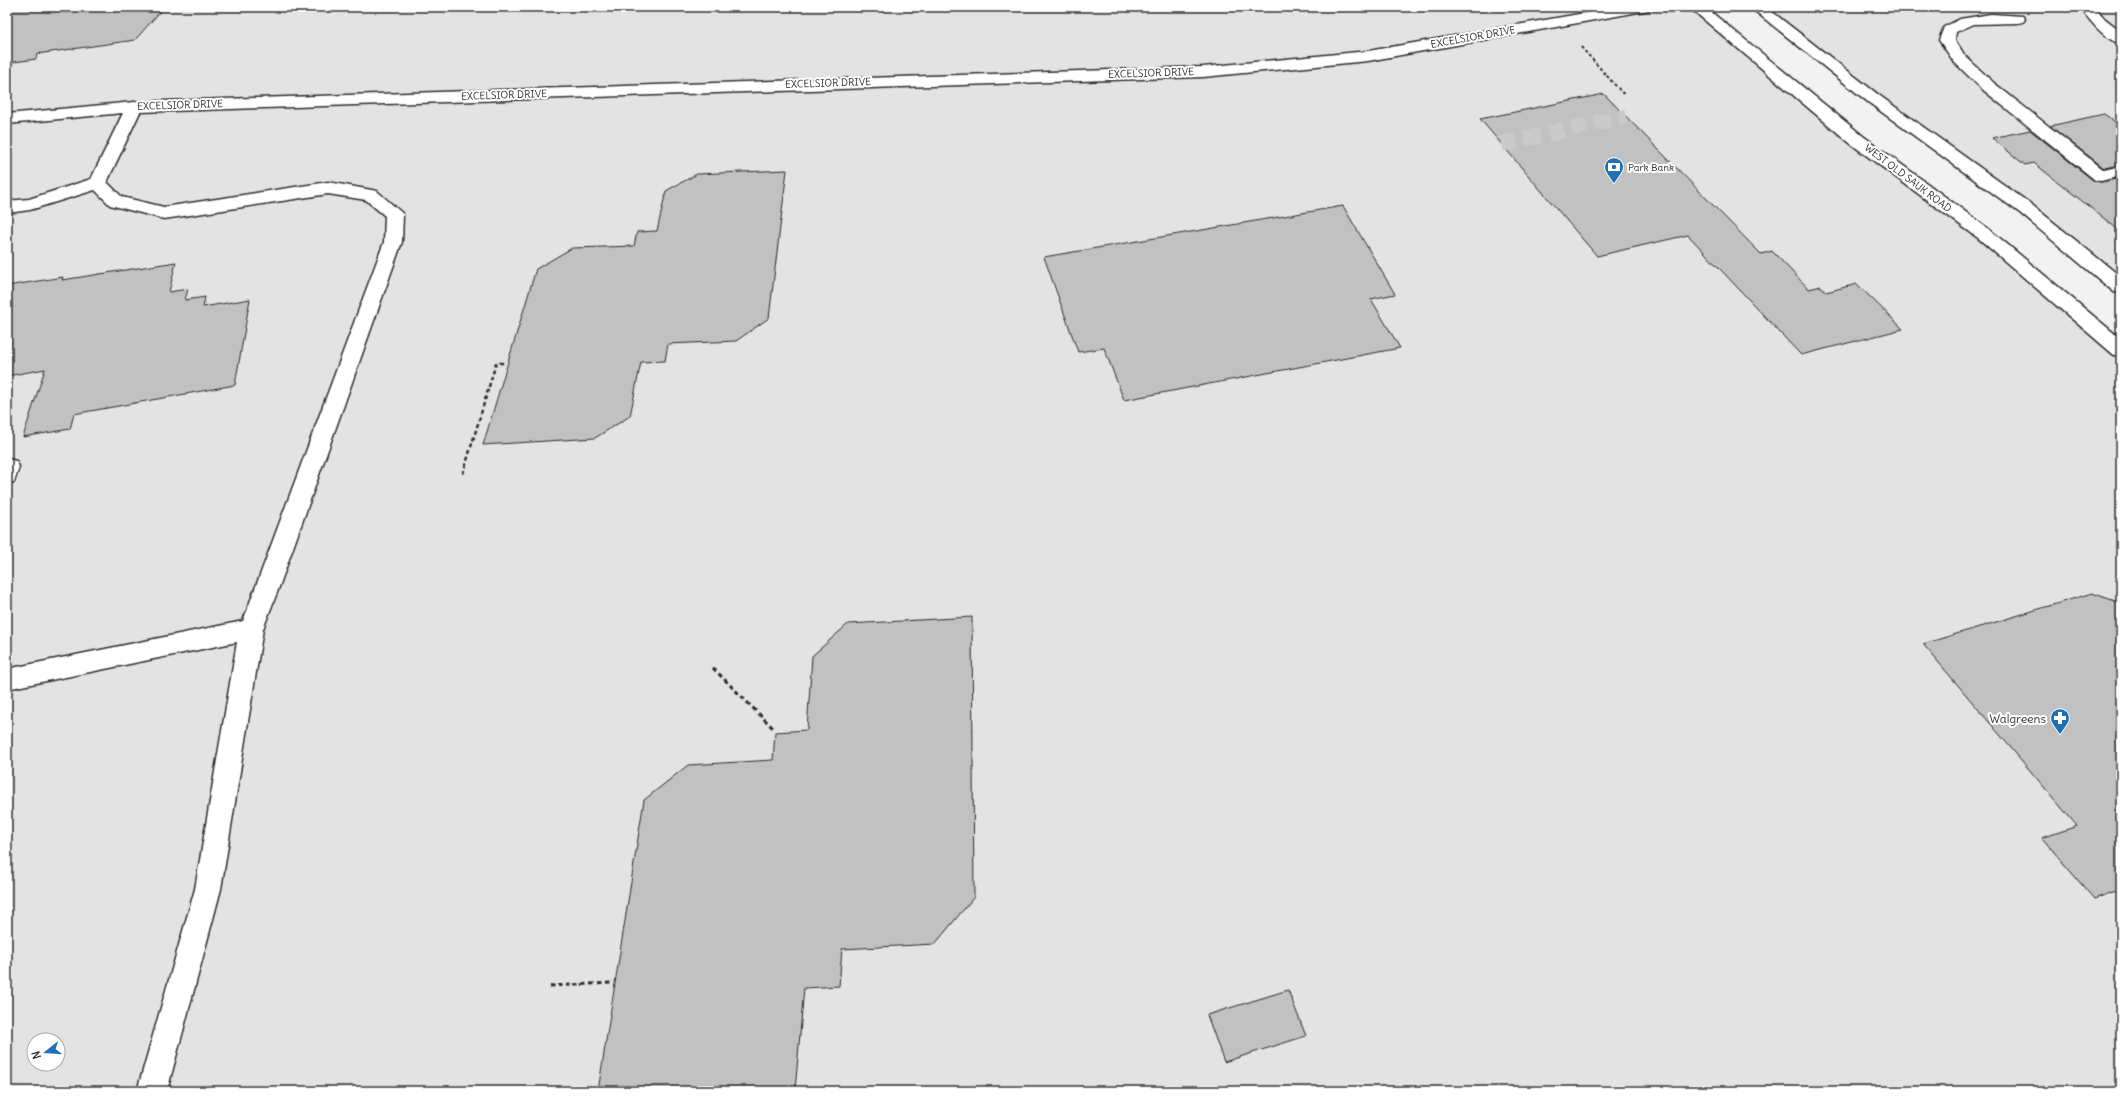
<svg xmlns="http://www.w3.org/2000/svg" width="2128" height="1098" viewBox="0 0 2128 1098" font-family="Delius,sans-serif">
<rect width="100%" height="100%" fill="#f2f2f2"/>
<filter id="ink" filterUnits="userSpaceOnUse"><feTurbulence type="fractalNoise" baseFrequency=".025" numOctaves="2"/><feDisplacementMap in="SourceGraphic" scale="8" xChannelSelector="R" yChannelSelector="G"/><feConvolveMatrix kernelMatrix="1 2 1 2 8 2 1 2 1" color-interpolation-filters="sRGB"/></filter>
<g filter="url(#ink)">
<!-- built -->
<path fill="#e3e3e3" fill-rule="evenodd" d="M7 7H1696L2121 350V1091H7ZM34 1040H58V1064H34Z
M1757 7H2121V287Z"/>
<!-- building -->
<path fill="#c1c1c1" stroke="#2b2b2b" d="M7 7H164L135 40 37 54 36 59 7 63Z
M1604 94 1761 254 1772 251 1809 289 1821 286 1826 292 1857 284 1903 329 1801 355 1688 235 1597 256 1480 119Z
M2104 114 2121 126V165L2104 168 2050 126Z
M2030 130 2094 181 2101 182 2121 178V232L2034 163 2025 165 1992 138Z
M787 170 769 318 736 341 668 344 665 361 641 362 630 416 595 438 483 445 536 269 572 248 634 246 637 232 657 231 666 191 697 174Z
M1343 206 1395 294 1371 299 1400 348 1124 400 1104 348 1078 352 1044 257Z
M176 262 169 292 188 289 185 300 205 297 203 307 250 299 235 385 74 414 70 429 23 437 45 369 7 376V286L63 277 62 280Z
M2092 593 2121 603V889L2094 899 2042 838 2077 826 1923 644Z
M972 617 974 897 935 944 842 949 839 986 804 988 795 1091H598L644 800 688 765 773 760 775 732 807 730 812 656 848 624Z
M1288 990 1306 1036 1224 1062 1207 1015Z"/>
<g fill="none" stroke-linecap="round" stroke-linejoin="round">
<!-- minor-tunnel -->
<path stroke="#cacaca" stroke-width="16" stroke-dasharray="16 8" stroke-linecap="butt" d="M1501 144 1626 117"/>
<!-- minor casing -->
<g stroke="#2b2b2b" stroke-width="3">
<path id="minor" d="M1619 7H1651L1649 10 1644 11 1368 61 1203 77 140 112 107 182 122 197 164 207 328 182 377 191 403 214 402 242 278 590 263 629 221 889 167 1091H137L195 889 237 642 7 689V669L243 621 384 242 385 216 366 200 328 194 164 219 110 205 95 190 30 210 7 213V201L29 199 91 179 123 113 7 124V114L134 102 1203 67 1368 51Z
M1689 7H1705L1863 136 1990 230 2121 339V357L2114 355 1978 238 1851 144Z
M1750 7H1766L1880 96 2032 205 2121 277V293L2114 292 2020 213 1868 102Z
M2080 7H2095L2104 18 2121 31V44C2105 40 2089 20 2080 7Z
M1991 14 2023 16 2025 19 2023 22 2018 23 1974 24 1956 32 1955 40 1965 56 1994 83 2104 170 2121 166V176L2101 181 2095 180 1982 89 1954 62 1939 40 1944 27 1960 19Z
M9 459 16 461 19 467 14 482 7 484V460Z"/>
</g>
<!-- path-far2 -->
<path stroke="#2b2b2b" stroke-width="2" stroke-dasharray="3 2.5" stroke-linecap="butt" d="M1581 47 1625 96"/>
<!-- path-far1 -->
<path stroke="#2b2b2b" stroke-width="2.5" stroke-dasharray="4 3" stroke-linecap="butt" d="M463 474 496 363H505"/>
<!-- path -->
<path stroke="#2b2b2b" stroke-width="3" stroke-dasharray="4.5 3.5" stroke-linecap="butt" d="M713 668 774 729
M550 986 611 983"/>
<!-- minor -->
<use href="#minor" fill="#fff" fill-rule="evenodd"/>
</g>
</g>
<!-- icons -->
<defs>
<g id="bank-pin" transform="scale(1)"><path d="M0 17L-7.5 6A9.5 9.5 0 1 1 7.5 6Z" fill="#1f6fb2" stroke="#fff"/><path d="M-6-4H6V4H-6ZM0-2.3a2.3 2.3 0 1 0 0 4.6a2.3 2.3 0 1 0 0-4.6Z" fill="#fff"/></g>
<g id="pharmacy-pin" transform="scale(1)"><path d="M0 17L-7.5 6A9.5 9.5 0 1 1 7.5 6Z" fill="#1f6fb2" stroke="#fff"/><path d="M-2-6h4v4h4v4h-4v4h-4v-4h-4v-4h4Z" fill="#fff"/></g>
</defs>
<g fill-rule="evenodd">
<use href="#bank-pin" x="1614" y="167"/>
<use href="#pharmacy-pin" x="2060" y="718"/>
</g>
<g text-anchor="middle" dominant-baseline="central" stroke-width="4" stroke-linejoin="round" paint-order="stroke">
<!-- far-street labels -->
<g font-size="10" fill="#2b2b2b" stroke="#fff">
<text transform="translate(1473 37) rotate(-10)">EXCELSIOR DRIVE</text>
<text transform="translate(1151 73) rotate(-2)">EXCELSIOR DRIVE</text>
<text transform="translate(828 83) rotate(-2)">EXCELSIOR DRIVE</text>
<text transform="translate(504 95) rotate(-2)">EXCELSIOR DRIVE</text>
<text transform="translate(180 105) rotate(-2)">EXCELSIOR DRIVE</text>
<text transform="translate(1908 178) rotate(37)">WEST OLD SAUK ROAD</text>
</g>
<!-- far-poi labels -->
<g font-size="10" fill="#2b2b2b" stroke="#fff" text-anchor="start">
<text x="1628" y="167">Park Bank</text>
</g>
<!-- poi labels -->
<g font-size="12" fill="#2b2b2b" stroke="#fff" text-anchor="end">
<text x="2046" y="718">Walgreens</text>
</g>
</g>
<!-- margin -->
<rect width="2128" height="1098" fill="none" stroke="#fff" stroke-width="24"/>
<rect x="12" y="12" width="2104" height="1074" fill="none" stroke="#2b2b2b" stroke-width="1.5" filter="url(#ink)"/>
<!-- north arrow -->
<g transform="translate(46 1052) rotate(253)"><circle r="19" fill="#ffffff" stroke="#aaaaaa"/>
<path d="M0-3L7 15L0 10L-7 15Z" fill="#1f6fb2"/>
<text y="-6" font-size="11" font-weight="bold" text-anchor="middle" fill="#2b2b2b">N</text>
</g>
</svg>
